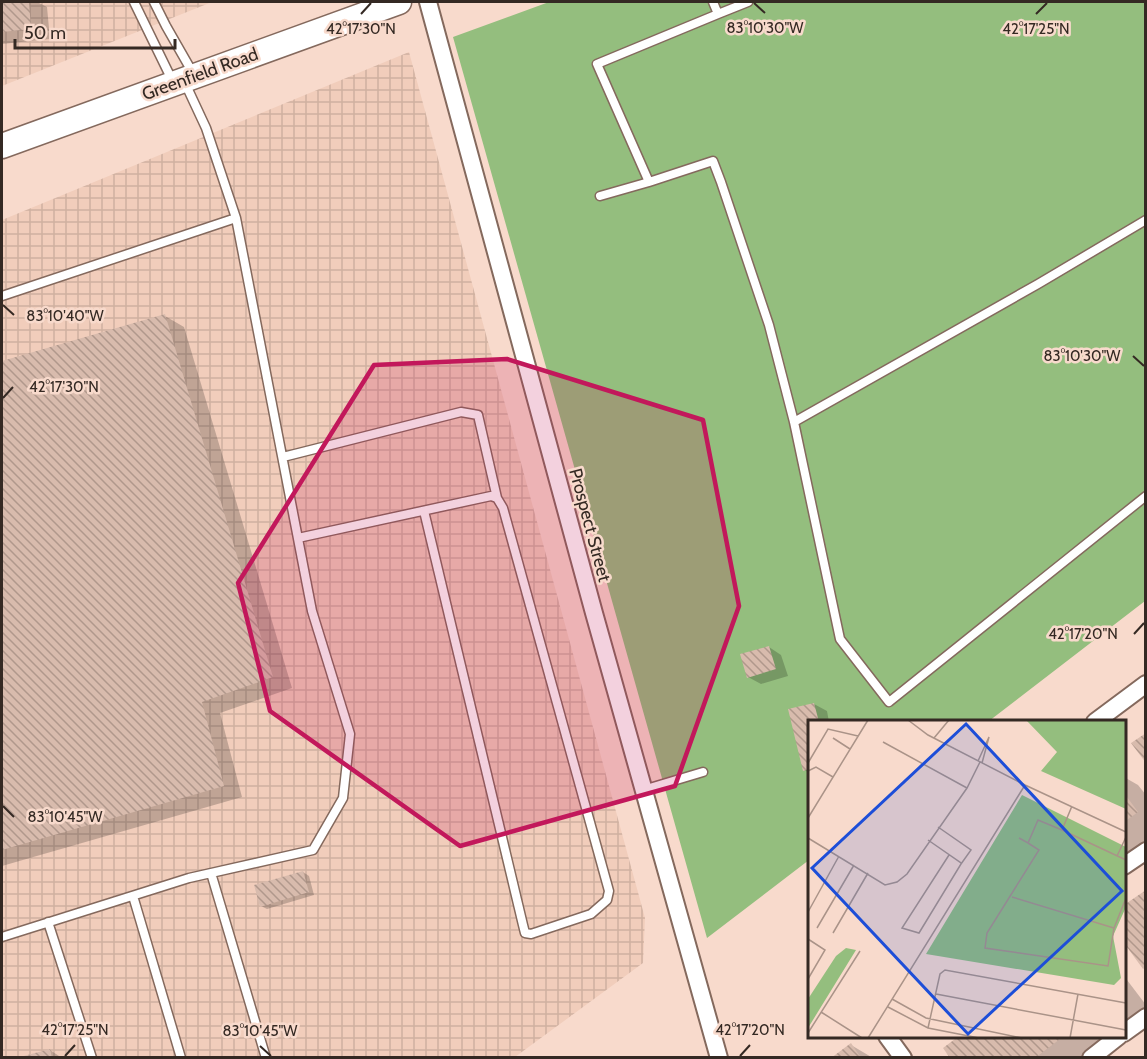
<svg xmlns="http://www.w3.org/2000/svg" width="1147" height="1059" viewBox="0 0 1147 1059" font-family="Cabin,sans-serif">
<defs>
<pattern id="industrial-grid" width="8" height="8" patternUnits="userSpaceOnUse" patternTransform="scale(1.5)"><rect width="8" height="8" fill="#f1cdbb"/><path d="M0 4h8M4 0v8" fill="none" stroke="#cfb0a0"/></pattern>
<pattern id="building-back-hatch" width="6" height="6" patternUnits="userSpaceOnUse" patternTransform="scale(1.5)"><rect width="6" height="6" fill="#d8bbad"/><path d="M-1 5l2 2M0 0l6 6M5-1l2 2" fill="none" stroke="#b0988c"/></pattern>
</defs>
<rect width="100%" height="100%" fill="#f8dacc"/>
<!-- industrial -->
<path fill="url(#industrial-grid)" d="M2 2H212L2 86Z
M409 52 645 918 643 963 515 1057 2 1058V220Z"/>
<!-- grass -->
<path fill="#94be7e" d="M549 2H1145V601L989 721 810 722 809 860 707 938 453 37Z"/>
<!-- shadow -->
<path fill="#0003" d="M2 2H37L47 7 50 39 2 44Z
M165 316 184 327 292 688 220 713 242 797 2 866V362Z
M769 647 781 655 788 676 761 684 748 677Z
M814 704 827 711 829 722H810V773L804 770 790 710Z
M1124 777 1138 785 1146 795V854L1124 869Z
M303 872 309 876 314 895 267 909 261 906Z
M1124 976 1146 1005V1024L1100 1058H952L962 1036H1124Z
M851 1045 873 1058H833Z
M50 1050 62 1058H23Z"/>
<!-- building -->
<path fill="url(#building-back-hatch)" d="M2 2H29L31 29 2 32Z
M165 314 273 677 202 702 224 786 2 850V361Z
M769 646 776 669 747 678 740 654Z
M814 703 819 722H810V769L803 771 788 709Z
M1146 733V763L1131 743Z
M1124 793 1138 812 1124 822Z
M303 871 309 892 260 907 254 885Z
M1146 890V967L1143 969 1124 943V905Z
M959 1036H1064L1035 1058H950L943 1048Z
M851 1043 861 1058H831Z
M50 1049 52 1058H20V1057Z"/>
<g fill="none" stroke-linecap="round" stroke-linejoin="round">
<!-- lane casing -->
<g stroke="#84695d" stroke-width="11">
<path id="lane" d="M134 2 173 82
M154 2 166 26 194 75
M718 14 748 2
M649 182 713 161 721 182 769 325 794 422 840 639 889 702 1146 496
M600 196 649 182 597 64 718 14 713 2
M2 296 236 218
M794 422 1038 284 1146 220
M283 457 461 412 478 415 497 498
M298 538 491 496 497 498 503 508 609 891 607 900 591 914 531 934 525 933 523 925 424 511
M643 790 703 772
M211 873 266 1058
M133 896 181 1058
M48 922 92 1058
M2 937 189 878 313 850 343 798 350 734 312 611 236 218 206 128 185 83"/>
</g>
<!-- street casing -->
<g stroke="#84695d" stroke-width="20">
<path id="street" d="M428 2 594 613 719 1058
M1095 722 1146 684
M1124 866 1146 851
M1124 1033 1146 1017
M887 1036 903 1058
M1091 1058 1119 1036"/>
</g>
<!-- secondary casing -->
<g stroke="#84695d" stroke-width="27">
<path id="secondary" d="M2 146 399 2"/>
</g>
<!-- lane -->
<use href="#lane" stroke="#fff" stroke-width="8"/>
<!-- street -->
<use href="#street" stroke="#fff" stroke-width="16"/>
<!-- secondary -->
<use href="#secondary" stroke="#fff" stroke-width="24"/>
</g>
<!-- marked area -->
<path fill="#c2185b" fill-opacity="0.2" stroke="#c2185b" stroke-width="4.5" stroke-linejoin="round" d="M507 359 703 420 739 606 675 786 460 846 270 711 238 583 374 365Z"/>
<!-- ticks -->
<path fill="none" stroke="#342923" stroke-width="2" d="M754 3 765 13M361 14 371 3M1036 14 1047 3M3 305 14 315M1133 356 1144 366M3 398 13 387M1134 634 1144 623M3 806 14 817M260 1046 271 1056M65 1056 75 1045M740 1056 750 1045"/>
<g text-anchor="middle" dominant-baseline="central" stroke-width="5" stroke-linejoin="round" paint-order="stroke">
<!-- street labels -->
<g font-size="18" fill="#342923" stroke="#f8dacc">
<text transform="translate(200 74) rotate(-20)">Greenfield Road</text>
<text transform="translate(590 525) rotate(75)">Prospect Street</text>
</g>
</g>
<!-- overview -->
<g transform="translate(808 720)">
<rect width="318" height="318" fill="#f8dacc"/>
<path d="M214 75 318 127V187L305 216 313 258 306 265 118 234Z" fill="#94be7e"/>
<path d="M218 0H318V89L233 51 249 32ZM38 228 48 230 0 308V279L28 236Z" fill="#94be7e"/>
<path fill="none" stroke="#aa9388" stroke-width="1.5" d="M100 0 120 15 217 65 318 112M25 18 42 29M126 18 141 0M75 22 159 68M170 41 181 17 174 43M0 43 20 9 50 16M0 51 8 47 25 57M0 98 60 0M130 107 163 130 153 144M254 110 318 140M0 118 77 165 89 162 99 154 159 68 172 42M211 118 220 123 230 100 254 110 264 86M120 120 153 143V144L111 213 94 208 141 135M309 136 318 117M204 177 306 208 300 246 177 228 179 213 231 130 220 123M0 192 31 136M9 208 46 145M306 208 318 178M25 213 60 153M0 219 17 230 0 259M128 274 318 310M84 279 118 298 214 318M80 287 120 308 171 318M13 292 54 318M120 308 132 254 137 250 318 283M0 313 52 231M60 318 217 65M262 318 270 274"/>
<path fill="#1d4ed8" fill-opacity="0.15" stroke="#1d4ed8" stroke-width="3" d="M158 4 314 171 160 314 4 148Z"/>
<rect width="318" height="318" fill="none" stroke="#342923" stroke-width="3"/>
</g>
<g font-size="15" text-anchor="middle" fill="#342923" stroke="#f8dacc" stroke-width="5" stroke-linejoin="round" paint-order="stroke">
<text x="765" y="33">83°10'30"W</text>
<text x="361" y="34">42°17'30"N</text>
<text x="1036" y="34">42°17'25"N</text>
<text x="65" y="321">83°10'40"W</text>
<text x="1082" y="361">83°10'30"W</text>
<text x="64" y="392">42°17'30"N</text>
<text x="1083" y="639">42°17'20"N</text>
<text x="65" y="822">83°10'45"W</text>
<text x="75" y="1035">42°17'25"N</text>
<text x="750" y="1035">42°17'20"N</text>
<text x="260" y="1036">83°10'45"W</text>
</g>
<!-- border -->
<rect width="1147" height="1059" fill="none" stroke="#342923" stroke-width="6"/>
<!-- scale -->
<path d="M15 39v9h160v-9" fill="none" stroke="#342923" stroke-width="3"/>
<text x="24" y="39" font-size="18" fill="#342923" stroke="#f8dacc" stroke-width="4.5" paint-order="stroke">50 m</text>
</svg>
